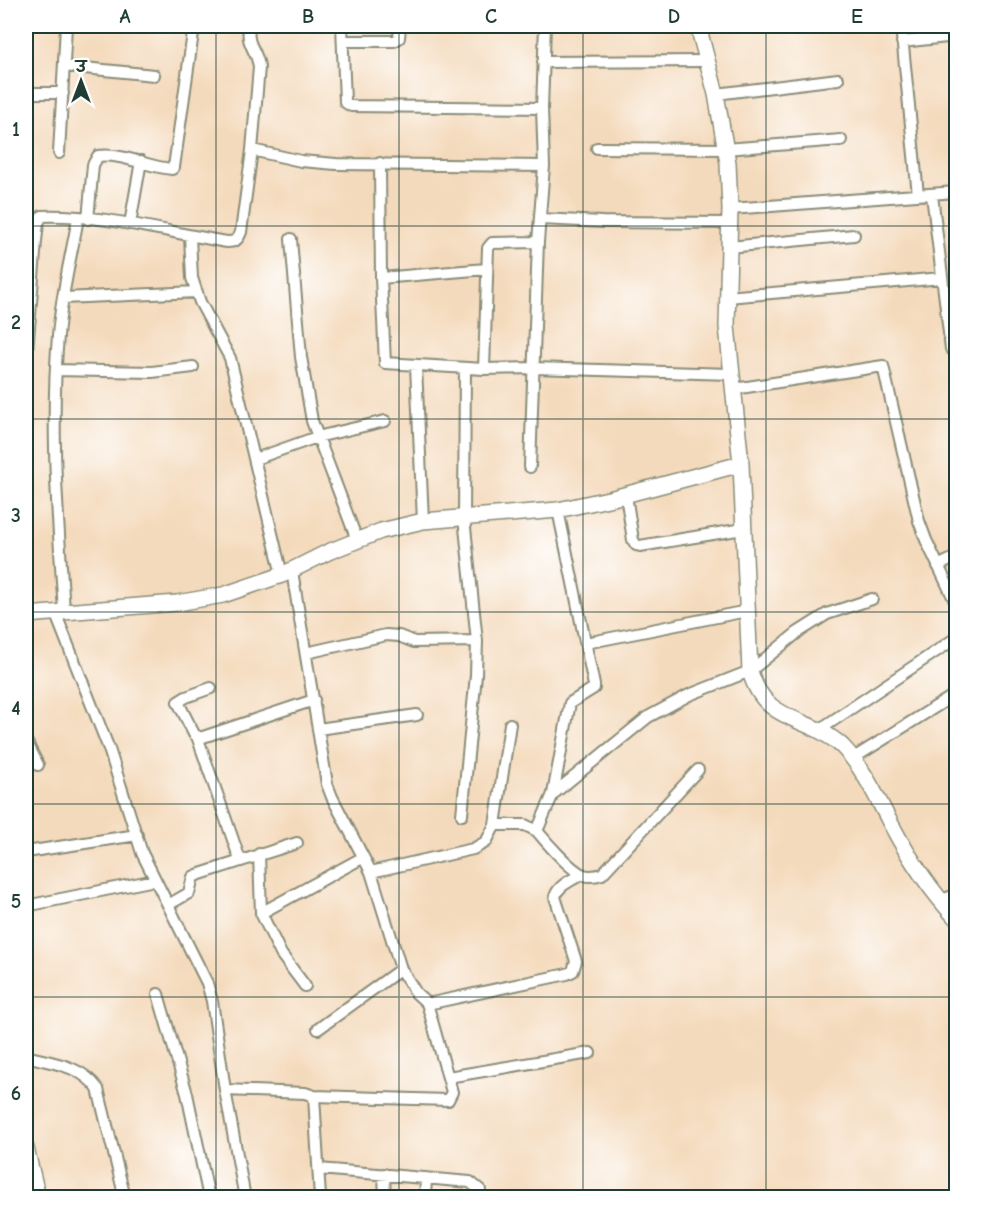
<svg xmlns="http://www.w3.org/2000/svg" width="982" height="1223" viewBox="0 0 982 1223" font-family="'Comic Neue','Playpen Sans Deva',sans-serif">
<rect width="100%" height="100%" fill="#fff"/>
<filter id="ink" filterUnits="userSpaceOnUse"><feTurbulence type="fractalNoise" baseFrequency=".0167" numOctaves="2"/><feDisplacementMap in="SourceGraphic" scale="12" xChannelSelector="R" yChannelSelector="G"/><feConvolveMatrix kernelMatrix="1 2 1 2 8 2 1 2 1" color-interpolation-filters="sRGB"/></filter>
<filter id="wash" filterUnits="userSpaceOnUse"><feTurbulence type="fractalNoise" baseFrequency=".008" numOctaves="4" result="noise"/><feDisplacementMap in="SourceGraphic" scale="24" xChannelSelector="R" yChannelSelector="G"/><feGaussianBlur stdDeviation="1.35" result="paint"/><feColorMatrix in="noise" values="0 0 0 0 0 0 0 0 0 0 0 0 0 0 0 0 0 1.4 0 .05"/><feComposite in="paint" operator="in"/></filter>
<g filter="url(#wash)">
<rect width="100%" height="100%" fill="#f4dabc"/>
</g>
<g filter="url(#ink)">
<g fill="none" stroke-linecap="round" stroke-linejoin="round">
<!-- street casing -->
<g stroke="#8a8c78" stroke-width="14">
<path id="street" d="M342 26 345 102 351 106 542 108
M901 26 918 195
M343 41H394L399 38 400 26
M902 42 956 36
M543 62 707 61
M64 66 154 75
M26 93H63
M716 94 838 79
M597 148 725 149 841 140
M252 150 301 161 336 164 544 166
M59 153 66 26
M380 163 381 278 385 363 484 369 533 368 731 374
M932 195 951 349 956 348
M730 209 956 192
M88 219 93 165 98 156C123 153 147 167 172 169L174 167 194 26
M540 219 602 222 730 223
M130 224 141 161
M190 236 192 278 200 302 230 358 282 575
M291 239 301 357 312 421 357 540
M729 247 854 235
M381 278 486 269
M727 297 942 278
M63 298 197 292
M26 364 36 241 38 223 42 216C103 214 166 232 227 242 235 242 238 240 241 232L252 150 259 67C257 49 246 47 249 26
M416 366 423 521
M484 369 488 248 492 243 538 242
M56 370 152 372 193 367
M734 389 883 366 919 521 926 540 956 603
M255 459 317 437 385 421
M530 467 538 242 544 166 542 108 545 26
M626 495 633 540 636 545 640 546 743 529
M558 510 594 685V688L570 703 553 794 537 831C547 843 570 869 583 875 590 877 596 876 602 874L698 770
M938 566 956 557
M292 571 327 784 332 797 371 872 401 969 416 993 427 1003H432L567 974 573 971 576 961 555 897C558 885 572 880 582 874
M64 611C58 519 50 428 58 336 61 296 71 257 78 218
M55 612 109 749 142 853 207 983 212 1001 225 1090 245 1198
M586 643 747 611
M306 653 386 635 399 636 414 642 477 641
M211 688 186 697 178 702 194 734 200 738 314 700
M318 729 417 715
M819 730 956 638
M197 736 240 860
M26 741 38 765
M852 759 956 694
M553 794 648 717 689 695 750 671 797 633 827 614 872 599
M462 815 476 675 477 641 464 518 465 368
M495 825 510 724
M26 852 137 835
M259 854 261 913 281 954 305 986
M371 872 473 849 486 842 495 825H525L537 831
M941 900 956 895
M168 905 189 893 193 877 197 875 297 843
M26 906 155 880
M261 913 362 858
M158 994 187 1094 209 1198
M318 1029 401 969
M26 1056C52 1063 81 1065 98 1089L125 1198
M448 1077 590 1053
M225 1090 305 1093 314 1096 448 1100 452 1092 427 1003
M314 1096 320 1198
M319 1169 470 1182 480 1190V1198
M384 1174 385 1198
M425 1198 426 1178"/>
</g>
<!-- secondary casing -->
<g stroke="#8a8c78" stroke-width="18">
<path id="secondary" d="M698 26 716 94 728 163 730 209 727 326 741 464 750 671C765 725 807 714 842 746 863 767 877 798 891 824 909 858 930 890 956 918
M26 615 177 603 223 595 282 575 328 552 381 531 423 521 558 510 613 498 741 464
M26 1148 38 1198"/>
</g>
<!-- street -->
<use href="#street" stroke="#fff" stroke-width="10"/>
<!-- secondary -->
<use href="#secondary" stroke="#fff" stroke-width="15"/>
</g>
</g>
<!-- grid -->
<path fill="none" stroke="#1f3d34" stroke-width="1.5" stroke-opacity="0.55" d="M216 26V1198M399 26V1198M583 26V1198M766 26V1198M26 226H956M26 419H956M26 612H956M26 804H956M26 997H956"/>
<!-- margin -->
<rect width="982" height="1223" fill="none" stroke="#fff" stroke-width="66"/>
<!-- north arrow -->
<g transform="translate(81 81)" stroke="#ffffff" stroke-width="4.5" paint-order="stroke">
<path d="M0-4.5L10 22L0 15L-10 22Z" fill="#1f3d34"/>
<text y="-9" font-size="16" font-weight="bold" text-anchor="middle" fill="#1f3d34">उ</text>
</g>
<rect x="33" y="33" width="916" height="1157" fill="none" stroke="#1f3d34" stroke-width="2"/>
<g font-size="20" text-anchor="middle" font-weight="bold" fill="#1f3d34">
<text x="125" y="23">A</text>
<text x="308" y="23">B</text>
<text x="491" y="23">C</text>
<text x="674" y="23">D</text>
<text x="857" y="23">E</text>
<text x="16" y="136">1</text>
<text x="16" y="329">2</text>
<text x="16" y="522">3</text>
<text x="16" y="715">4</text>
<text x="16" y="908">5</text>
<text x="16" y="1100">6</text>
</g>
</svg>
